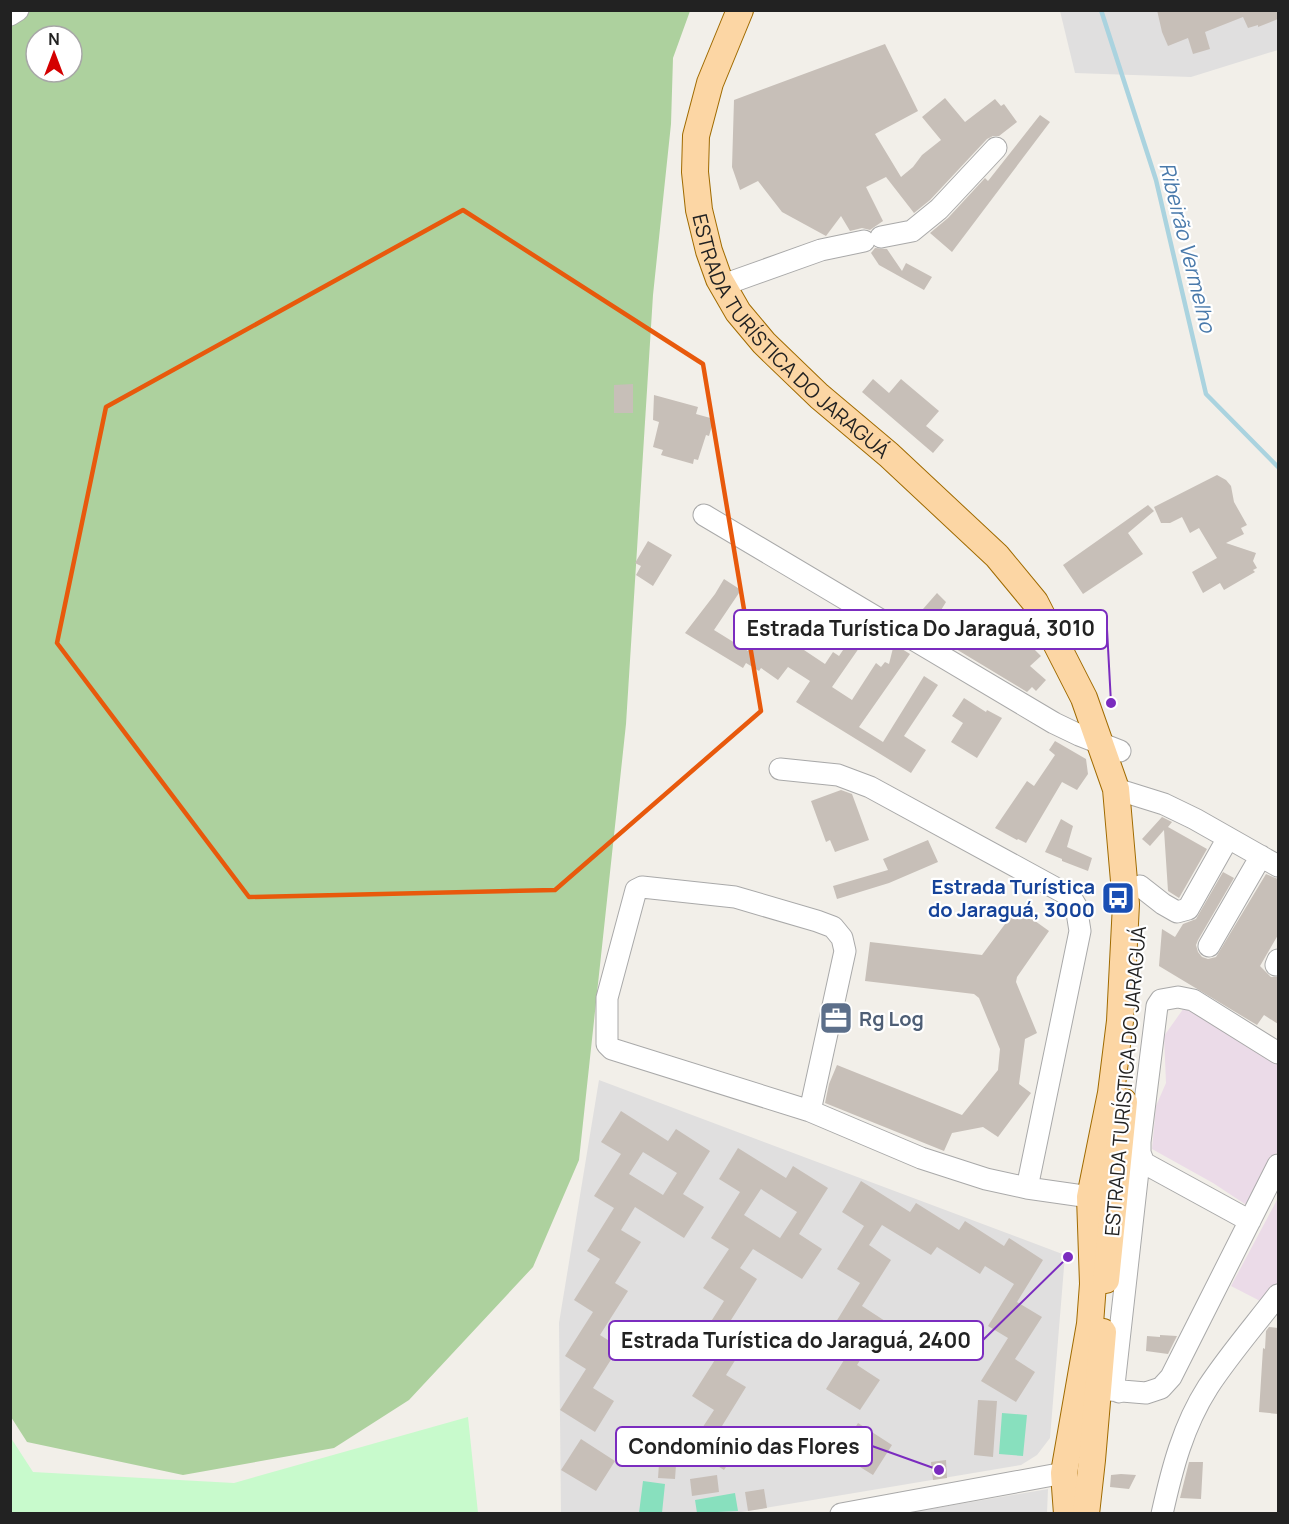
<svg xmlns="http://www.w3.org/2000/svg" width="1289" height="1524" viewBox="0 0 1289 1524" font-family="Manrope,sans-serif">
<rect width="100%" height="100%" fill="#f2efe9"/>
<!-- residential -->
<path fill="#e0dfdf" d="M1060 11H1278V50L1191 77 1075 73Z
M599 1080 1065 1255 1050 1438 1037 1455 1021 1465 735 1513 561 1514 559 1323Z
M1048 1489 1047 1513H907Z"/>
<!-- industrial -->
<path fill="#ebdbe8" d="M1186 1005 1278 1060V1150L1251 1208 1213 1183 1152 1149 1156 1106 1166 1083 1164 1036Z
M1278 1198V1281L1266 1304 1231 1286Z"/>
<!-- forest -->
<path fill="#add19e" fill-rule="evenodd" d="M10 11H690L673 58 671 124 653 295 626 724 579 1160 533 1267 409 1400 334 1448 183 1475 27 1442 11 1417ZM36 36H72V72H36Z"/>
<!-- park -->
<path fill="#c8facc" d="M468 1417 478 1513H11V1438L33 1472 234 1483Z"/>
<!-- pitch -->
<path fill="#88e0be" d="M1002 1413 1027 1415 1023 1456 999 1454Z
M643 1481 665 1484 662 1513H639Z
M735 1493 738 1511 697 1513 695 1500Z"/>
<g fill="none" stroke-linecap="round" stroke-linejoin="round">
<!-- stream -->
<path stroke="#aad3df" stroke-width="4.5" d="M1101 10 1156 180 1206 394 1278 467"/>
</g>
<!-- building -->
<path fill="#c7bfb8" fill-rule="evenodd" d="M1157 10H1278V19L1258 27V25L1248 28 1243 17 1205 32 1210 49 1193 54 1188 38 1168 46 1162 32Z
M885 44 918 111 875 134 901 177 913 167 922 155 941 140 922 117 945 98 965 122 995 99 1001 106 1004 104 1017 122 999 136H993L987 139 930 200 914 213 886 177 866 187 883 221 870 230 862 228 850 231 841 216 826 236 782 212 758 181 740 190 732 167 734 100Z
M1040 115 1050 122 952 252 930 233 948 218 985 178 988 181Z
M875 248 887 249 902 271 906 263 932 277 924 290 879 265 871 253Z
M873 379 889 393 901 379 939 411 926 426 944 440 933 453 862 392Z
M633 384V413H614V385Z
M654 395 698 407 696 414 714 419 709 436 706 435 698 460 694 459 693 464 661 455 663 450 653 447 659 422 653 420Z
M1217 475 1226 480 1231 486 1234 502 1247 525 1241 528 1244 534 1226 543 1256 553 1253 561 1257 568 1253 570 1255 572 1224 590 1220 583 1203 593 1192 572 1217 558 1199 528 1190 533 1182 517 1170 523H1161L1154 507Z
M1148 505 1154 511 1128 533 1143 554 1083 594 1063 565Z
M648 541 672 555 653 586 636 575 641 566 635 563Z
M724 579 741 590 714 630 748 651 761 631 783 647 812 610 824 618 805 644 807 646 804 650 825 664 833 652 839 656 856 631 866 638 832 687 852 700 876 663 881 667 885 662 889 664 893 648 902 649 910 654 859 727 883 742 924 676 938 685 904 736 926 750 911 773 796 702 810 681 788 667 778 680 761 668 759 671 746 663 743 668 685 633 715 594Z
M937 593 946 602 935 620 923 609Z
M1005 623 1008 625 1009 623 1022 632 1020 635 1032 643 1030 645 1041 656 1030 666 1046 680 1036 691 1032 687 1027 692 946 643 957 625 978 639 982 633 989 638Z
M964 698 986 712 987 710 1002 718 977 758 951 742 963 723 952 716Z
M1055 741 1086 759 1088 774 1077 790 1062 782 1026 843 1018 839 1017 840 995 828 1027 781 1034 786 1055 755 1049 750Z
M841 790 852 794 869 840 835 852 830 840 826 842 811 801Z
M1162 817 1172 822 1168 827 1207 849 1179 898 1168 891 1164 830 1150 846 1142 839Z
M1061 819 1073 826 1067 847 1092 858 1088 871 1062 861V859L1045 852Z
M928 840 938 862 889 883 837 899 833 886 888 870 883 859Z
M1223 872 1234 878 1198 940 1196 945 1198 952 1202 957 1208 959 1216 957 1266 874 1278 879V935L1260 966 1271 977H1278V1024L1264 1015 1257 1025 1159 966 1162 929 1175 937 1183 924 1196 919Z
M1017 908 1049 931 1017 977 1016 982 1037 1033 1025 1039 1019 1084 1031 1093 998 1137 983 1127 952 1133 944 1151 825 1103 829 1084 837 1065 962 1115 998 1070 1000 1049 979 998 974 994 865 981 870 942 982 955Z
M621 1111 668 1141 676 1129 710 1151 683 1194 704 1207 684 1238 635 1207 621 1230 641 1242 615 1283 628 1291 600 1335 619 1347 593 1388 614 1401 595 1432 560 1410 586 1369 565 1356 593 1312 574 1300 600 1259 587 1251 614 1208 594 1196 621 1154 601 1142ZM643 1152 677 1173 663 1195 629 1174Z
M738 1148 786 1178 793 1166 828 1188 799 1234 822 1249 802 1279 753 1249 740 1268 757 1279 731 1320 752 1333 726 1375 746 1387 722 1426 744 1439 724 1470 689 1448 714 1410 692 1396 718 1355 698 1342 724 1301 703 1288 729 1249 711 1238 740 1192 719 1179ZM761 1189 797 1212 780 1238 744 1215Z
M861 1181 910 1212 916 1203 959 1230 965 1221 1004 1246 1009 1238 1043 1260 1017 1302 1042 1317 1015 1359 1035 1372 1016 1402 981 1381 1008 1338 988 1326 1014 1284 985 1266 980 1274 937 1247 931 1255 882 1225 869 1245 891 1260 862 1306 885 1321 857 1365 880 1380 860 1410 826 1389 854 1344 831 1330 860 1283 837 1269 864 1226 842 1212Z
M1269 1327 1278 1328V1414L1259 1412 1263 1348 1265 1349 1266 1331Z
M1160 1335 1177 1336 1168 1354 1146 1351 1147 1336 1160 1337Z
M978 1400 997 1401 993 1457 974 1455Z
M858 1423 892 1445 873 1475 839 1454Z
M581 1439 615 1461 596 1491 561 1470Z
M660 1450 677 1451 675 1479 658 1478Z
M946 1460 947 1478 933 1480 931 1462Z
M1189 1462H1203L1201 1499 1180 1498Z
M1121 1474 1136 1475 1129 1489 1110 1487 1111 1475Z
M717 1475 719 1492 692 1496 690 1479Z
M764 1489 767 1508 748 1511 745 1492Z"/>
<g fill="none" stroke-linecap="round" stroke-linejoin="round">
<!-- minor casing -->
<g stroke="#a9a9a9" stroke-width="23">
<path id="minor" d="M10 15 18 10
M881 237 912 231 939 209 996 148
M723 285 821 250 864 241
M704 515 1054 723 1079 735 1120 751
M780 769 838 775 870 787 1070 896 1076 906 1080 931 1027 1188
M1116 789 1164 804 1195 819 1278 866
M1140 886 1163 904 1177 912 1188 909 1228 838
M1209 946 1261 856
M1276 965 1278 960
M810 1111 845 951 842 938 833 927 817 921 735 897 642 887 636 890 607 998V1044L612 1049 810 1111 921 1158 986 1179 1027 1188 1090 1197
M1250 1221 1144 1163 1140 1153V1142L1157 1006 1161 1000 1178 997 1193 1000 1278 1053
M1098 1389 1146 1393 1161 1388 1171 1377 1278 1165
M1119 1392 1114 1385 1140 1153
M841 1514 1064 1473
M1162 1514C1172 1469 1183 1426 1208 1387 1229 1355 1255 1325 1278 1295"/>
</g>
<!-- major casing -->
<g stroke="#a06b00" stroke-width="28">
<g id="major">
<path id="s1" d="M740 10 710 83 696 136 695 172 699 210 709 251 719 279 738 312 764 343 819 396 889 455 997 556 1035 602 1084 698 1116 789 1126 904 1120 1021 1111 1093 1090 1197 1093 1284 1090 1324 1064 1473 1067 1514"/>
<path d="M1106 1280 1124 1102"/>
<path d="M1086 1514 1092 1460 1103 1332"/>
</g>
</g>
<!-- minor -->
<use href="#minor" stroke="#fff" stroke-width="21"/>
<!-- major -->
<use href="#major" stroke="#fcd6a4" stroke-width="26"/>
</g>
<!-- marked area -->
<path fill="none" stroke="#e8590c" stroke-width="4.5" stroke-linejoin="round" d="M463 210 703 364 761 711 555 890 249 897 57 643 106 407Z"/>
<!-- icons -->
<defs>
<g id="bus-square" transform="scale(1.725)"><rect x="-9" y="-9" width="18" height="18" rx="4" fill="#1a4fb4" stroke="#fff"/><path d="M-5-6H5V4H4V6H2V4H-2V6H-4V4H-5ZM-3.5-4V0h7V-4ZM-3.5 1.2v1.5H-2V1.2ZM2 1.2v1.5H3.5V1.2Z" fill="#fff"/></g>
<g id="office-square" transform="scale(1.725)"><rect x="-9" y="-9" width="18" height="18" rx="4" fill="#5c6f8a" stroke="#fff"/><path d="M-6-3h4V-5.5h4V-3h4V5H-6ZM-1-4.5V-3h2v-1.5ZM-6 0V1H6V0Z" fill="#fff"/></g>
</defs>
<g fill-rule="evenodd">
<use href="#bus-square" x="1118" y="898"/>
<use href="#office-square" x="836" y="1018"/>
</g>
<g text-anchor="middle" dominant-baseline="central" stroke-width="4.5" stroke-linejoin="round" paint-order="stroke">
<!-- street labels -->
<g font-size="20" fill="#222" stroke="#fff">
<text stroke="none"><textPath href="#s1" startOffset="368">ESTRADA TURÍSTICA DO JARAGUÁ</textPath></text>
<text transform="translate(1125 1081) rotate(-85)">ESTRADA TURÍSTICA DO JARAGUÁ</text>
</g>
<!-- transit labels -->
<g font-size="20" font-weight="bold" fill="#164399" stroke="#fff" text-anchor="end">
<text x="1095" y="886">Estrada Turística<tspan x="1095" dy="23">do Jaraguá, 3000</tspan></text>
</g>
<!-- service labels -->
<g font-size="20" font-weight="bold" fill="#4e5e75" stroke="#fff" text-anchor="start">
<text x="859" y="1018">Rg Log</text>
</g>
<!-- water labels -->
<g font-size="21" font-style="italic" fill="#4a7aab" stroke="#fff">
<text transform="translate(1188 247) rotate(76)">Ribeirão Vermelho</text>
</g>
</g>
<!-- callouts -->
<path fill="none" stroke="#7b2cbf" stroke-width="2" d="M1111 703L1107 629M1068 1257L983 1340M939 1470L872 1446"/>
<g fill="#7b2cbf" stroke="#fff" stroke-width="2">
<circle cx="1111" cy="703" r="6"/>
<circle cx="1068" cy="1257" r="6"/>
<circle cx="939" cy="1470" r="6"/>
</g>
<g fill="#fff" stroke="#7b2cbf" stroke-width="2">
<rect x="734" y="610" width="373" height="39" rx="6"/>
<rect x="609" y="1321" width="374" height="39" rx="6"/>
<rect x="616" y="1427" width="256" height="39" rx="6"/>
</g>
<g font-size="21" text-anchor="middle" font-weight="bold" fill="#222">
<text x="921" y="636">Estrada Turística Do Jaraguá, 3010</text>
<text x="796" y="1348">Estrada Turística do Jaraguá, 2400</text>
<text x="744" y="1454">Condomínio das Flores</text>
</g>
<!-- border -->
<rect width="1289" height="1524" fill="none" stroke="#222222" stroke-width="24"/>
<!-- north arrow -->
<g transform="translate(54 54)"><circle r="28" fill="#ffffff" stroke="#a7a7a7" stroke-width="1.5"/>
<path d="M0-4.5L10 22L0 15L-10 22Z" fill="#d40000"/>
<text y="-9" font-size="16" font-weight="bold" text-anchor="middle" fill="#222222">N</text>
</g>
</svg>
